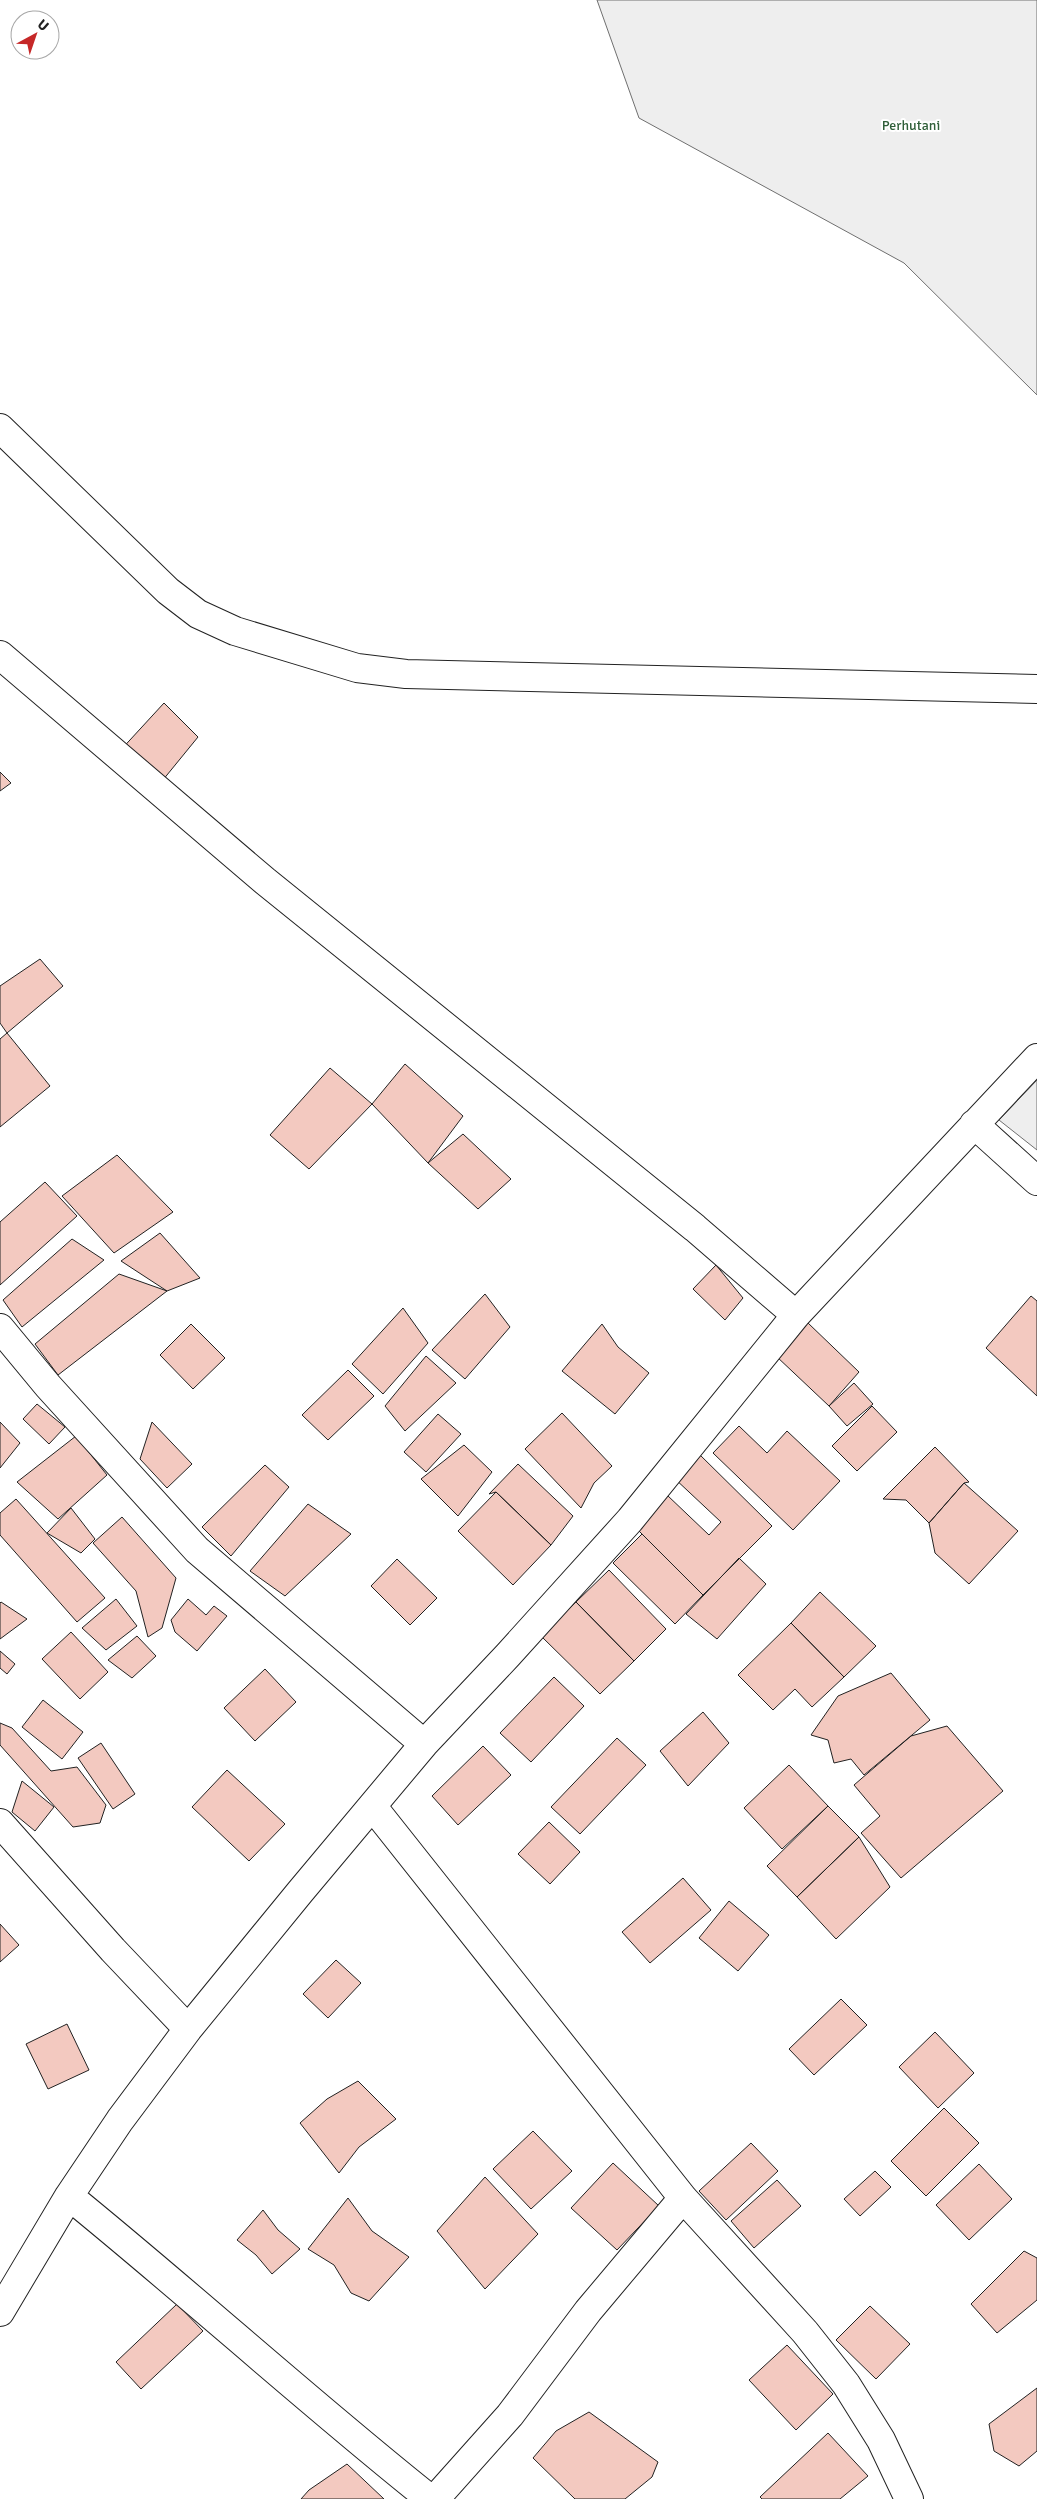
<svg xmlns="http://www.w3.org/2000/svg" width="1037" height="2499" viewBox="0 0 1037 2499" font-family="Signika,sans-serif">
<rect width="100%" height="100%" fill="#fff"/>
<!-- green -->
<path fill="#eee" stroke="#6f6f6f" d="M597 0H1037V395L904 263 639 118Z
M1037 1080V1150L999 1120Z"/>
<!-- building -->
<path fill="#f3c9c0" stroke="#222" d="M164 703 198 737 158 786 118 753Z
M0 772 11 783 0 791Z
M40 959 63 986 7 1033 0 1023V986Z
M7 1033 50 1086 0 1127V1039Z
M405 1064 463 1116 428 1163 372 1104Z
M330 1068 372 1104 309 1169 270 1135Z
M463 1134 511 1179 478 1209 428 1163Z
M117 1155 173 1212 114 1253 62 1196Z
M45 1182 77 1216 0 1285V1222Z
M160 1233 200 1278 167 1291 121 1261Z
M72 1239 104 1260 22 1327 3 1300Z
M716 1265 743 1298 725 1320 693 1289Z
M119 1274 167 1291 58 1375 35 1344Z
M485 1294 510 1327 465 1379 432 1350Z
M1031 1296 1037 1301V1396L986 1348Z
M403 1308 428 1343 383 1394 352 1364Z
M808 1323 859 1372 829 1406 776 1356Z
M191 1324 225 1358 193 1389 160 1355Z
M602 1324 618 1347 649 1373 615 1414 562 1371Z
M426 1356 456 1383 405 1431 385 1406Z
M348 1370 374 1396 328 1440 302 1415Z
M854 1383 873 1404 847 1426 829 1406Z
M37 1404 65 1427 49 1444 23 1419Z
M872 1406 897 1432 857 1471 832 1446Z
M562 1413 612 1466 594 1483 581 1508 525 1449Z
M438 1414 461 1434 426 1472 404 1452Z
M0 1422 20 1443 0 1468Z
M152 1422 192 1464 167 1488 140 1459Z
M739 1426 767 1453 787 1431 840 1481 793 1530 713 1453Z
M76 1436 107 1475 58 1519 17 1482Z
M464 1445 492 1472 458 1516 421 1479Z
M935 1447 969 1482 964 1483 929 1523 906 1500 883 1499Z
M697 1452 772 1526 703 1595 635 1527 667 1495 709 1535 721 1522 673 1477Z
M518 1464 573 1516 551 1545 496 1492 489 1494Z
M265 1465 289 1487 231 1556 202 1527Z
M964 1483 1018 1531 969 1584 935 1553 929 1523Z
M496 1492 551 1545 513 1585 458 1531Z
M16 1499 105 1598 77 1622 0 1535V1513Z
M308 1504 351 1534 285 1596 250 1571Z
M71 1508 95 1539 81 1553 47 1533Z
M122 1517 176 1578 162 1628 148 1637 136 1591 93 1543Z
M642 1534 703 1595 675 1624 613 1563Z
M739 1558 766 1584 717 1639 686 1614Z
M397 1559 437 1598 410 1625 371 1586Z
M609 1570 666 1629 634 1661 576 1602Z
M820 1592 876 1646 844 1677 791 1623Z
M116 1599 137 1626 106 1650 82 1628Z
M188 1599 206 1615 214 1606 227 1616 197 1651 175 1632 171 1620Z
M1 1602 27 1619 0 1639V1603Z
M576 1602 634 1661 600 1694 541 1636Z
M791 1623 844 1677 812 1707 795 1689 773 1710 738 1675Z
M71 1632 108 1672 80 1699 42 1659Z
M137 1636 156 1656 132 1678 108 1660Z
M0 1651 15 1664 7 1674 0 1668Z
M265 1669 296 1702 255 1741 224 1708Z
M891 1673 930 1720 864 1775 851 1759 834 1763 828 1740 811 1735 838 1696Z
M554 1677 584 1706 531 1762 500 1733Z
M43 1700 83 1732 62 1759 22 1727Z
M703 1712 729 1743 688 1786 660 1751Z
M0 1723 12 1728 51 1771 77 1767 106 1805 100 1823 73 1827 0 1745Z
M947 1726 1003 1791 901 1878 861 1833 880 1816 854 1785 911 1736Z
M617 1738 646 1765 580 1834 551 1807Z
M101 1743 135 1794 113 1809 78 1758Z
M483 1746 511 1775 458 1825 432 1796Z
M789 1765 828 1806 782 1849 744 1808Z
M227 1770 285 1824 249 1861 192 1807Z
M22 1781 54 1807 35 1831 12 1812Z
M828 1806 859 1837 797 1897 767 1866Z
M549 1822 580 1852 550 1884 518 1854Z
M859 1837 890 1887 836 1939 797 1897Z
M683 1878 711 1910 650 1963 622 1932Z
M729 1901 769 1935 738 1971 699 1938Z
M0 1924 19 1945 0 1962Z
M336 1960 361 1983 328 2018 303 1994Z
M841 1999 867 2025 814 2075 789 2049Z
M67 2024 89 2070 48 2089 26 2044Z
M935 2032 974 2073 938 2108 899 2067Z
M358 2081 396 2119 359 2147 339 2173 300 2123 327 2099Z
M944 2108 979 2143 926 2196 891 2161Z
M533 2131 572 2171 531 2209 493 2169Z
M751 2143 778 2171 726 2220 699 2191Z
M613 2163 659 2206 617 2250 571 2208Z
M979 2164 1012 2199 969 2240 936 2205Z
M875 2171 891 2187 860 2216 844 2199Z
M485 2177 538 2234 485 2289 437 2231Z
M777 2180 801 2206 754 2248 731 2221Z
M348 2198 372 2231 409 2257 369 2301 351 2293 334 2265 308 2249Z
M263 2210 278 2230 300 2249 272 2274 256 2255 237 2240Z
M1024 2251 1037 2258V2300L997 2333 971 2304Z
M177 2304 203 2331 141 2389 116 2362Z
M870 2306 910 2344 876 2379 836 2340Z
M787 2345 833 2394 796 2430 749 2380Z
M1037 2388V2451L1019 2466 994 2451 989 2424Z
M589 2412 658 2462 652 2477 625 2499H575L533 2458 556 2431Z
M828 2433 868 2476 840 2499H762L760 2497Z
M347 2464 384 2499H301L309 2490Z"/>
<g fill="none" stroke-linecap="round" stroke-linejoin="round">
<!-- minor casing -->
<g stroke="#222" stroke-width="30">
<path id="minor" d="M0 428 168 591 198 614 235 631 357 668 406 674 1037 689
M0 655 265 881 695 1228 796 1315
M974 1124 1037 1181
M0 1328 48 1386 197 1550 424 1744
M373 1807 683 2198 805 2332 846 2384 881 2440 909 2499
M0 1823 113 1950 188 2029
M69 2196C191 2295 307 2401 430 2499
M0 2312 69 2196 120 2120 188 2029 300 1892 424 1744 508 1655 630 1520 796 1315 1037 1058
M435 2499 510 2415 588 2311 683 2198"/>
</g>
<!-- minor -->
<use href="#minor" stroke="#fff" stroke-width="28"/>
</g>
<g text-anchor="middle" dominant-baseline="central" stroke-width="4" stroke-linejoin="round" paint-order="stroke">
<!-- park labels -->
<g font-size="14" fill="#2f5e38" stroke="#fff">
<text x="911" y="125">Perhutani</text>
</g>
</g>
<!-- north arrow -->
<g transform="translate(35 35) rotate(40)"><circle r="24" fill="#ffffff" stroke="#a7a7a7"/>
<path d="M0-4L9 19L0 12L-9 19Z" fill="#c62828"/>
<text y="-8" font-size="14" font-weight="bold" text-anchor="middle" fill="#222222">U</text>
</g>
</svg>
